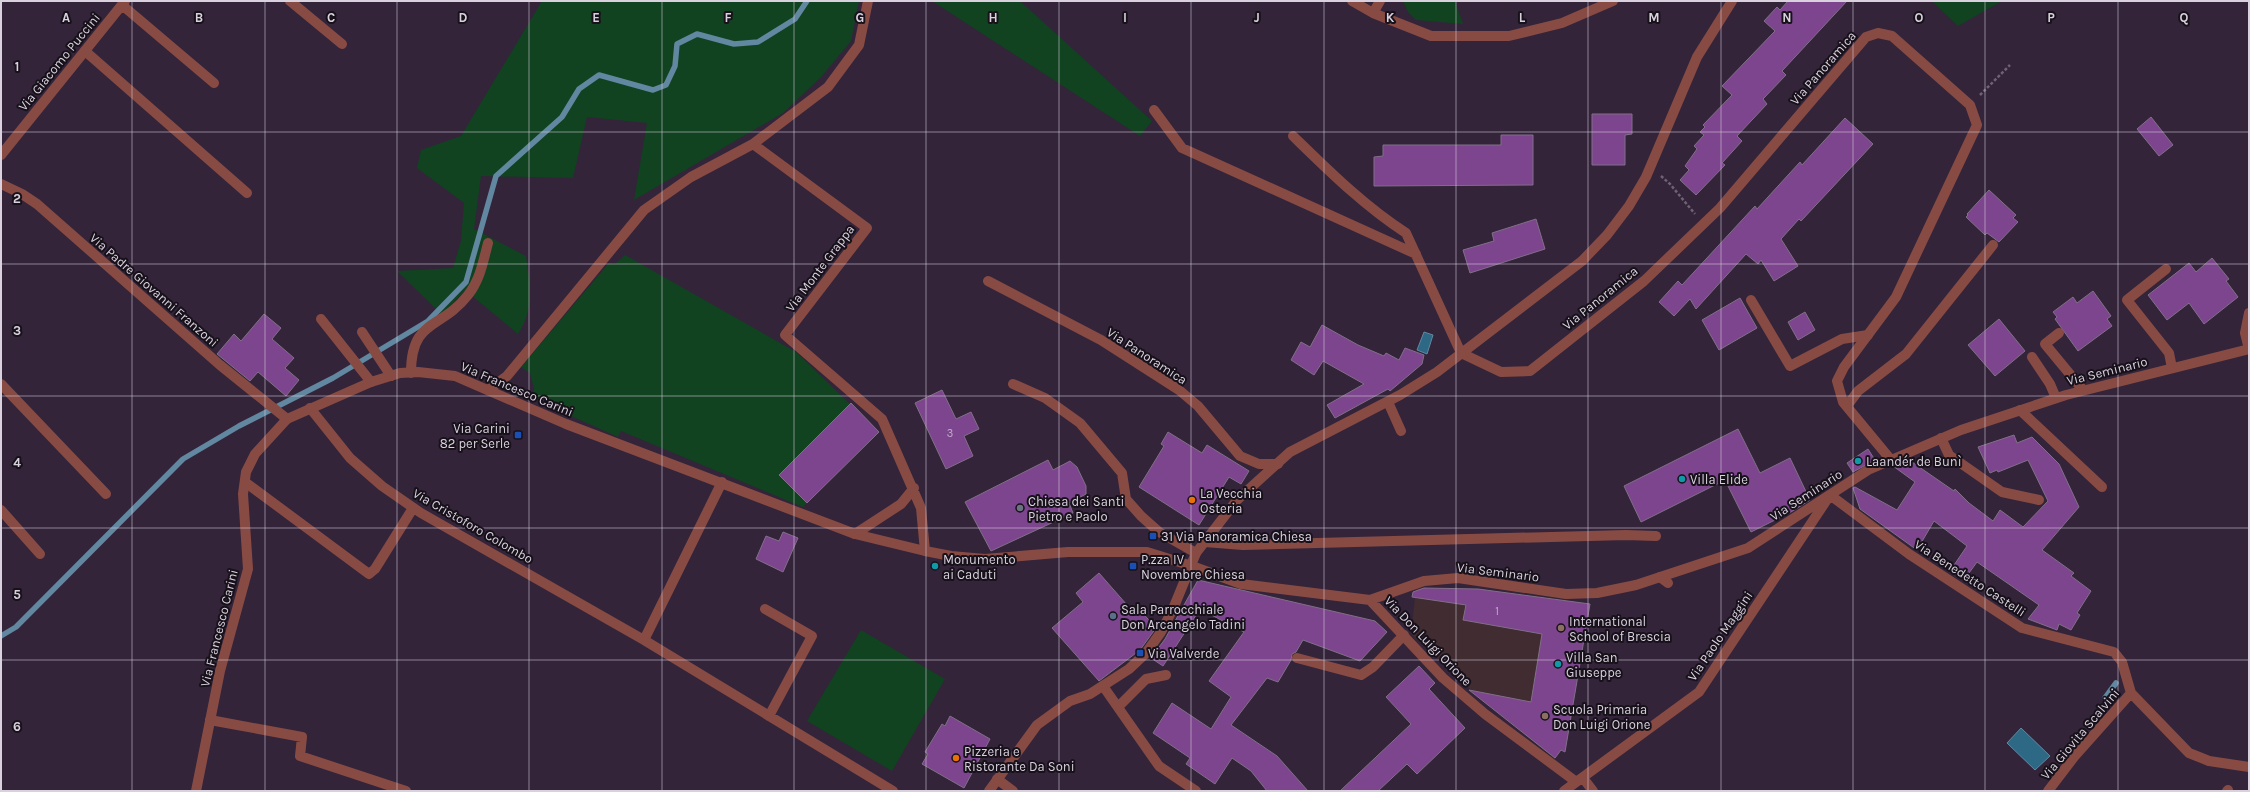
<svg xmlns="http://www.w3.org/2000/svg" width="2250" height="792" viewBox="0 0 2250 792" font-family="Karla,sans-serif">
<rect width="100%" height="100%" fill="#33243a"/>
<!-- education -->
<path fill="#402c31" d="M1416 588 1478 589 1590 604 1565 752 1561 750 1555 759 1484 702 1411 634Z"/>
<!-- green -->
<path fill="#114321" d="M542 1H859L851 41 821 77 783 113 634 200 647 123 587 117 573 178 481 176 474 229 526 256C530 283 535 309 518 334L465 290 442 315 397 271 453 268 461 241 464 203 417 168 421 150 461 136Z
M932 1H1020L1152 121 1140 136Z
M1403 1H1455L1463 24 1416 20 1408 12Z
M1932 1H2002L1958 26Z
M625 255 796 352 879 432 803 507 621 431 618 437 531 398 534 389 530 373 521 367 609 263 615 264Z
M861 630 945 679 892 771 807 721Z"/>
<!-- water -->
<path fill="#2d6985" stroke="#6188a0" d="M1424 332 1433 335 1427 354 1417 350Z
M2021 728 2050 756 2035 770 2007 743Z"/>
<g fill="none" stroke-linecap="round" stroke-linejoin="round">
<!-- stream -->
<path stroke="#6188a0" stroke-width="5.5" d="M1 636 16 627 183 459 239 426 333 378 428 321 466 282 496 176 562 117 579 89 599 75 653 90 666 85 675 66 677 44 697 34 734 44 758 42 795 19 807 1
M2105 698 2116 683"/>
</g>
<!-- building -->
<path fill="#7c458e" stroke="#816f88" d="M1788 1H1847L1782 71 1786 75 1763 99 1767 104 1737 136 1742 141 1722 163 1725 165 1696 195 1680 180 1689 170 1685 166 1697 149 1694 146 1704 135 1700 132 1705 127 1703 125 1732 95 1722 86 1775 31 1764 21 1777 7 1780 10Z
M1592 114H1632V134L1625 135V165H1592Z
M2151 117 2173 145 2159 156 2137 129Z
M1845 118 1873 144 1801 221 1799 219 1781 239 1798 266 1774 281 1761 260 1758 264 1746 254 1696 309 1690 299 1674 316 1659 302 1678 281 1682 285 1755 206 1757 209 1800 162 1802 165Z
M1501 135H1533V185L1374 186V157L1383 156V145H1501Z
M1989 190 2016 215 2013 218 2018 222 1999 242 1987 233 1985 235 1966 217 1968 215 1967 214Z
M1536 219 1545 249 1470 273 1463 250 1494 241 1492 233Z
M2212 258 2229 279 2226 281 2238 297 2204 324 2189 303 2167 320 2148 295 2189 263 2196 272Z
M2093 291 2111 316 2107 319 2112 326 2078 351 2055 319 2057 317 2053 312 2073 297 2077 303Z
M1740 298 1757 328 1719 350 1702 320Z
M1805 312 1815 330 1798 340 1788 322Z
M264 314 281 328 272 339 294 358 285 368 299 380 286 396 258 372 250 381 217 354 234 334 241 341Z
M1999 319 2025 351 1995 376 1968 345Z
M1322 325 1358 345 1384 356 1386 353 1399 360 1405 348 1424 355 1422 364 1390 391 1388 389 1335 418 1327 405 1364 384 1323 361 1314 375 1291 360 1301 342 1310 347Z
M942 390 956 419 971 412 979 429 964 436 973 456 946 469 915 403Z
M851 403 879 432 807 503 779 475Z
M1738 429 1760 473 1790 458 1810 500 1791 512 1751 532 1725 480 1641 522 1624 486Z
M1168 432 1202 453 1207 445 1249 471 1241 484 1229 477 1199 525 1139 487 1164 446 1161 444Z
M2014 435 2017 443 2032 437 2059 464 2079 507 2042 550 2074 573 2071 576 2091 591 2077 613 2080 615 2071 630 2059 624 2057 630 2028 619 2039 605 1977 562 1964 580 1950 571 1967 546 1934 521 1917 550 1860 509 1853 488 1855 487 1897 510 1915 482 1893 466 1909 460 1954 491 1955 489 1969 503 1993 521 2000 510 2023 527 2048 501 2028 460 1998 472 1997 470 1990 473 1978 447Z
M1868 449 1875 460 1853 472 1847 463Z
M1048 460 1053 470 1070 461 1077 467 1086 486V494L1069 503 1073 513 991 551 965 502Z
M783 532 798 538 783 572 756 559 766 536 779 541Z
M1099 573 1134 613 1139 609 1156 628 1140 650 1099 681 1052 628 1083 602 1076 593Z
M1198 580 1375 621 1387 632 1360 661 1303 640 1296 652 1292 654 1291 660 1278 682 1267 678 1231 725 1277 756 1308 791H1267L1251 771 1232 758 1215 784 1186 764 1190 758 1153 733 1172 703 1211 729 1231 697 1209 681 1244 632 1200 609 1163 666 1151 658 1165 639Z
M1424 588 1478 589 1590 604 1565 752 1561 750 1555 758 1469 690 1531 702 1542 634 1463 620 1466 605 1412 597 1413 592Z
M1419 666 1435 683 1429 689 1465 728 1417 774 1407 764 1378 791H1340L1411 724 1386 697Z
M950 716 990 739 964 788 922 764 928 754 925 752 942 724 945 726Z"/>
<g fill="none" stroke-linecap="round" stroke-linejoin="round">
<!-- path -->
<path stroke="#6f6275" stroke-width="2.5" stroke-dasharray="3 2" stroke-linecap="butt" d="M1980 95 2010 65
M1661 176 1670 184 1695 214"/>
<!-- service -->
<path stroke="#884b44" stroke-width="10" d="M85 51 247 193
M2166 269 2127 300 2169 353 2172 368
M1751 300 1790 366 1842 339 1868 335
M321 319 371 382
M362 332 391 376
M2059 333 2045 344 2083 390
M2249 349 2245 333 2249 313
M2032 357 2050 384 2056 398
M411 373C411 318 441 330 468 295 480 280 483 262 488 243
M1388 402 1401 431
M1847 406 1858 391 1906 354 1993 245
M2020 410 2102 487
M1941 438 1949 455 2002 492 2039 500
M1205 542 1243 545 1626 535 1656 536
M1660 577 1668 583
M1297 658 1361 675 1373 667 1404 635
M1103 686 1159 766 1196 791
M1118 707 1146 679 1166 675
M997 779 1013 791
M2227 791 2228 790"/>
<!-- minor -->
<path stroke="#884b44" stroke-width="10" d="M290 1 342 44
M1352 1 1373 13 1431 36H1509L1562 23 1613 1
M122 5 214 83
M1373 13 1380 1
M1154 110 1182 148 1416 254
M1293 136C1328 170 1364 206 1406 233L1461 353 1501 372 1530 371 1644 281 1720 208 1866 37 1878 33 1892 36 1970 105 1977 125 1896 297 1844 367 1837 381 1843 402 1891 460
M753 144 867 228 785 335 882 419 921 508 925 551
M1 155 125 1
M1 184 22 194 37 204 220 365 287 419
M988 281 1101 340 1179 390 1198 406 1240 456 1259 464H1278
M1 384 106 494
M1013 384 1045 398 1080 423 1122 473 1126 499 1141 516 1159 532 1196 553
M488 390 507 376 644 210 691 177 753 144 828 87 859 45 868 1
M310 408 350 458 382 486 421 513 644 640 893 791
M245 482 369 574 375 569 413 508
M1830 495 1909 554 2022 628 2114 652 2122 662 2131 693 2189 753 2209 761 2249 767
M1 510 40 554
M855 534 901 504 914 488
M1192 566 1241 584 1370 600 1443 678 1485 714 1575 781
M1370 600 1424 581 1458 578 1566 594 1597 593 1636 585 1748 548 1868 470 1961 430 2066 395 2249 349
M765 609 812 636 769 716
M644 640 722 482
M210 720 302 737 300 756 406 791
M1583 778 1593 791
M1564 791 1699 692 1828 498
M2048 791 2074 757 2131 693"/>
<!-- tertiary -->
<path stroke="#884b44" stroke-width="10" d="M196 791 220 671 248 569 243 494 246 472 255 454 287 419 371 382 400 373 418 372 455 376 566 424 855 534 925 551 951 556 985 559 1068 552H1147L1192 566
M989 791 1037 725 1070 701 1090 694 1129 669 1146 653 1161 632 1173 609 1196 553 1237 500 1290 452 1400 395 1437 372 1582 261 1607 235 1629 206 1646 177 1697 57 1732 1"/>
</g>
<!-- grid -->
<path fill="none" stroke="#dad1df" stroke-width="1" stroke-opacity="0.55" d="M132 1V791M265 1V791M397 1V791M529 1V791M662 1V791M794 1V791M926 1V791M1059 1V791M1191 1V791M1324 1V791M1456 1V791M1588 1V791M1721 1V791M1853 1V791M1985 1V791M2118 1V791M1 132H2249M1 264H2249M1 396H2249M1 528H2249M1 660H2249"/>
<!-- markers -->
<g fill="#1a4fb4" stroke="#17111a" stroke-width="1.5">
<rect x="514" y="431" width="8" height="8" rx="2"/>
<rect x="1149" y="532" width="8" height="8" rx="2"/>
<rect x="1129" y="562" width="8" height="8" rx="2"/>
<rect x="1136" y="649" width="8" height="8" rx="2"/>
</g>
<g fill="#0f9aa8" stroke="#17111a" stroke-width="1.5">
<circle cx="1858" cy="461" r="4"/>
<circle cx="1682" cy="479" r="4"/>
<circle cx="935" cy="566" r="4"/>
<circle cx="1558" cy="664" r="4"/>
</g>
<g fill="#e8710a" stroke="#17111a" stroke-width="1.5">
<circle cx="1192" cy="500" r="4"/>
<circle cx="956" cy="758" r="4"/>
</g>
<circle fill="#6b7280" stroke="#17111a" stroke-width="1.5" cx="1020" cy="508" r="4"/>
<circle fill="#5c6f8a" stroke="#17111a" stroke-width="1.5" cx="1113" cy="616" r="4"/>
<g fill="#8d6e63" stroke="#17111a" stroke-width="1.5">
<circle cx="1561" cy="628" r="4"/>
<circle cx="1545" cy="716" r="4"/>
</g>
<g text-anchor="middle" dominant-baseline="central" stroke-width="4" stroke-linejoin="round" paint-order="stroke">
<!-- number labels -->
<g font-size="11" fill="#c2aecb">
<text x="950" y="433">3</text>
<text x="1497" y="611">1</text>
</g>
<!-- street labels -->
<g font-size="13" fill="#dad1df" stroke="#17111a">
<text transform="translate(59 62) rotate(-51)">Via Giacomo Puccini</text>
<text transform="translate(1823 68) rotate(-49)">Via Panoramica</text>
<text transform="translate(820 268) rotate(-53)">Via Monte Grappa</text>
<text transform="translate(154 290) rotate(41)">Via Padre Giovanni Franzoni</text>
<text transform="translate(1600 298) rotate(-39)">Via Panoramica</text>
<text transform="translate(1147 356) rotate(33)">Via Panoramica</text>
<text transform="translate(2107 371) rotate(-14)">Via Seminario</text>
<text transform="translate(517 389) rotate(23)">Via Francesco Carini</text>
<text transform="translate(1806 495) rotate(-33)">Via Seminario</text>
<text transform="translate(473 526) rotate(30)">Via Cristoforo Colombo</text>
<text transform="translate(1498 572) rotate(7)">Via Seminario</text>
<text transform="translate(1970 578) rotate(33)">Via Benedetto Castelli</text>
<text transform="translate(219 628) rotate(-76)">Via Francesco Carini</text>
<text transform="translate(1720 636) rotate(-56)">Via Paolo Maggini</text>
<text transform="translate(1428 641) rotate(46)">Via Don Luigi Orione</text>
<text transform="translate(2080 734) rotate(-50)">Via Giovita Scalvini</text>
</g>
<!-- poi labels -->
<g font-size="13" fill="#dad1df" stroke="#17111a" text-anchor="start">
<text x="510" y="428" text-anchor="end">Via Carini<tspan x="510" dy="15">82 per Serle</tspan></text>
<text x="1866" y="461">Laandér de Bunì</text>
<text x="1690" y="479">Villa Elide</text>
<text x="1200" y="493">La Vecchia<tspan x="1200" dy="15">Osteria</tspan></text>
<text x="1028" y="501">Chiesa dei Santi<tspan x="1028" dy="15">Pietro e Paolo</tspan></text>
<text x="1161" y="536">31 Via Panoramica Chiesa</text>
<text x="943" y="559">Monumento<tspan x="943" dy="15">ai Caduti</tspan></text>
<text x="1141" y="559">P.zza IV<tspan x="1141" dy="15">Novembre Chiesa</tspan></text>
<text x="1121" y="609">Sala Parrocchiale<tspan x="1121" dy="15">Don Arcangelo Tadini</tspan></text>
<text x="1569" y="621">International<tspan x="1569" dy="15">School of Brescia</tspan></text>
<text x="1148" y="653">Via Valverde</text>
<text x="1566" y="657">Villa San<tspan x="1566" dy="15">Giuseppe</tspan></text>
<text x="1553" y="709">Scuola Primaria<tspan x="1553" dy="15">Don Luigi Orione</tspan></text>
<text x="964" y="751">Pizzeria e<tspan x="964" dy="15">Ristorante Da Soni</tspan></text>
</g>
</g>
<g font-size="13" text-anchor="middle" font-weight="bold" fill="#dad1df" stroke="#17111a" stroke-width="4" stroke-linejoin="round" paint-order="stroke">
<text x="66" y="22">A</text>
<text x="199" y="22">B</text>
<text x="331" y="22">C</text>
<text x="463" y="22">D</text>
<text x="596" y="22">E</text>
<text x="728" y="22">F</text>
<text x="860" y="22">G</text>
<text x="993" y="22">H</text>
<text x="1125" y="22">I</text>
<text x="1257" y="22">J</text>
<text x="1390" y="22">K</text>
<text x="1522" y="22">L</text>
<text x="1654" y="22">M</text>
<text x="1787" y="22">N</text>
<text x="1919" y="22">O</text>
<text x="2051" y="22">P</text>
<text x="2184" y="22">Q</text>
<text x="17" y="71">1</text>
<text x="17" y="203">2</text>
<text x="17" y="335">3</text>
<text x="17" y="467">4</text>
<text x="17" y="599">5</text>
<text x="17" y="731">6</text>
</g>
<!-- border -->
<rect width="2250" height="792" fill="none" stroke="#dad1df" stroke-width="4"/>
</svg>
